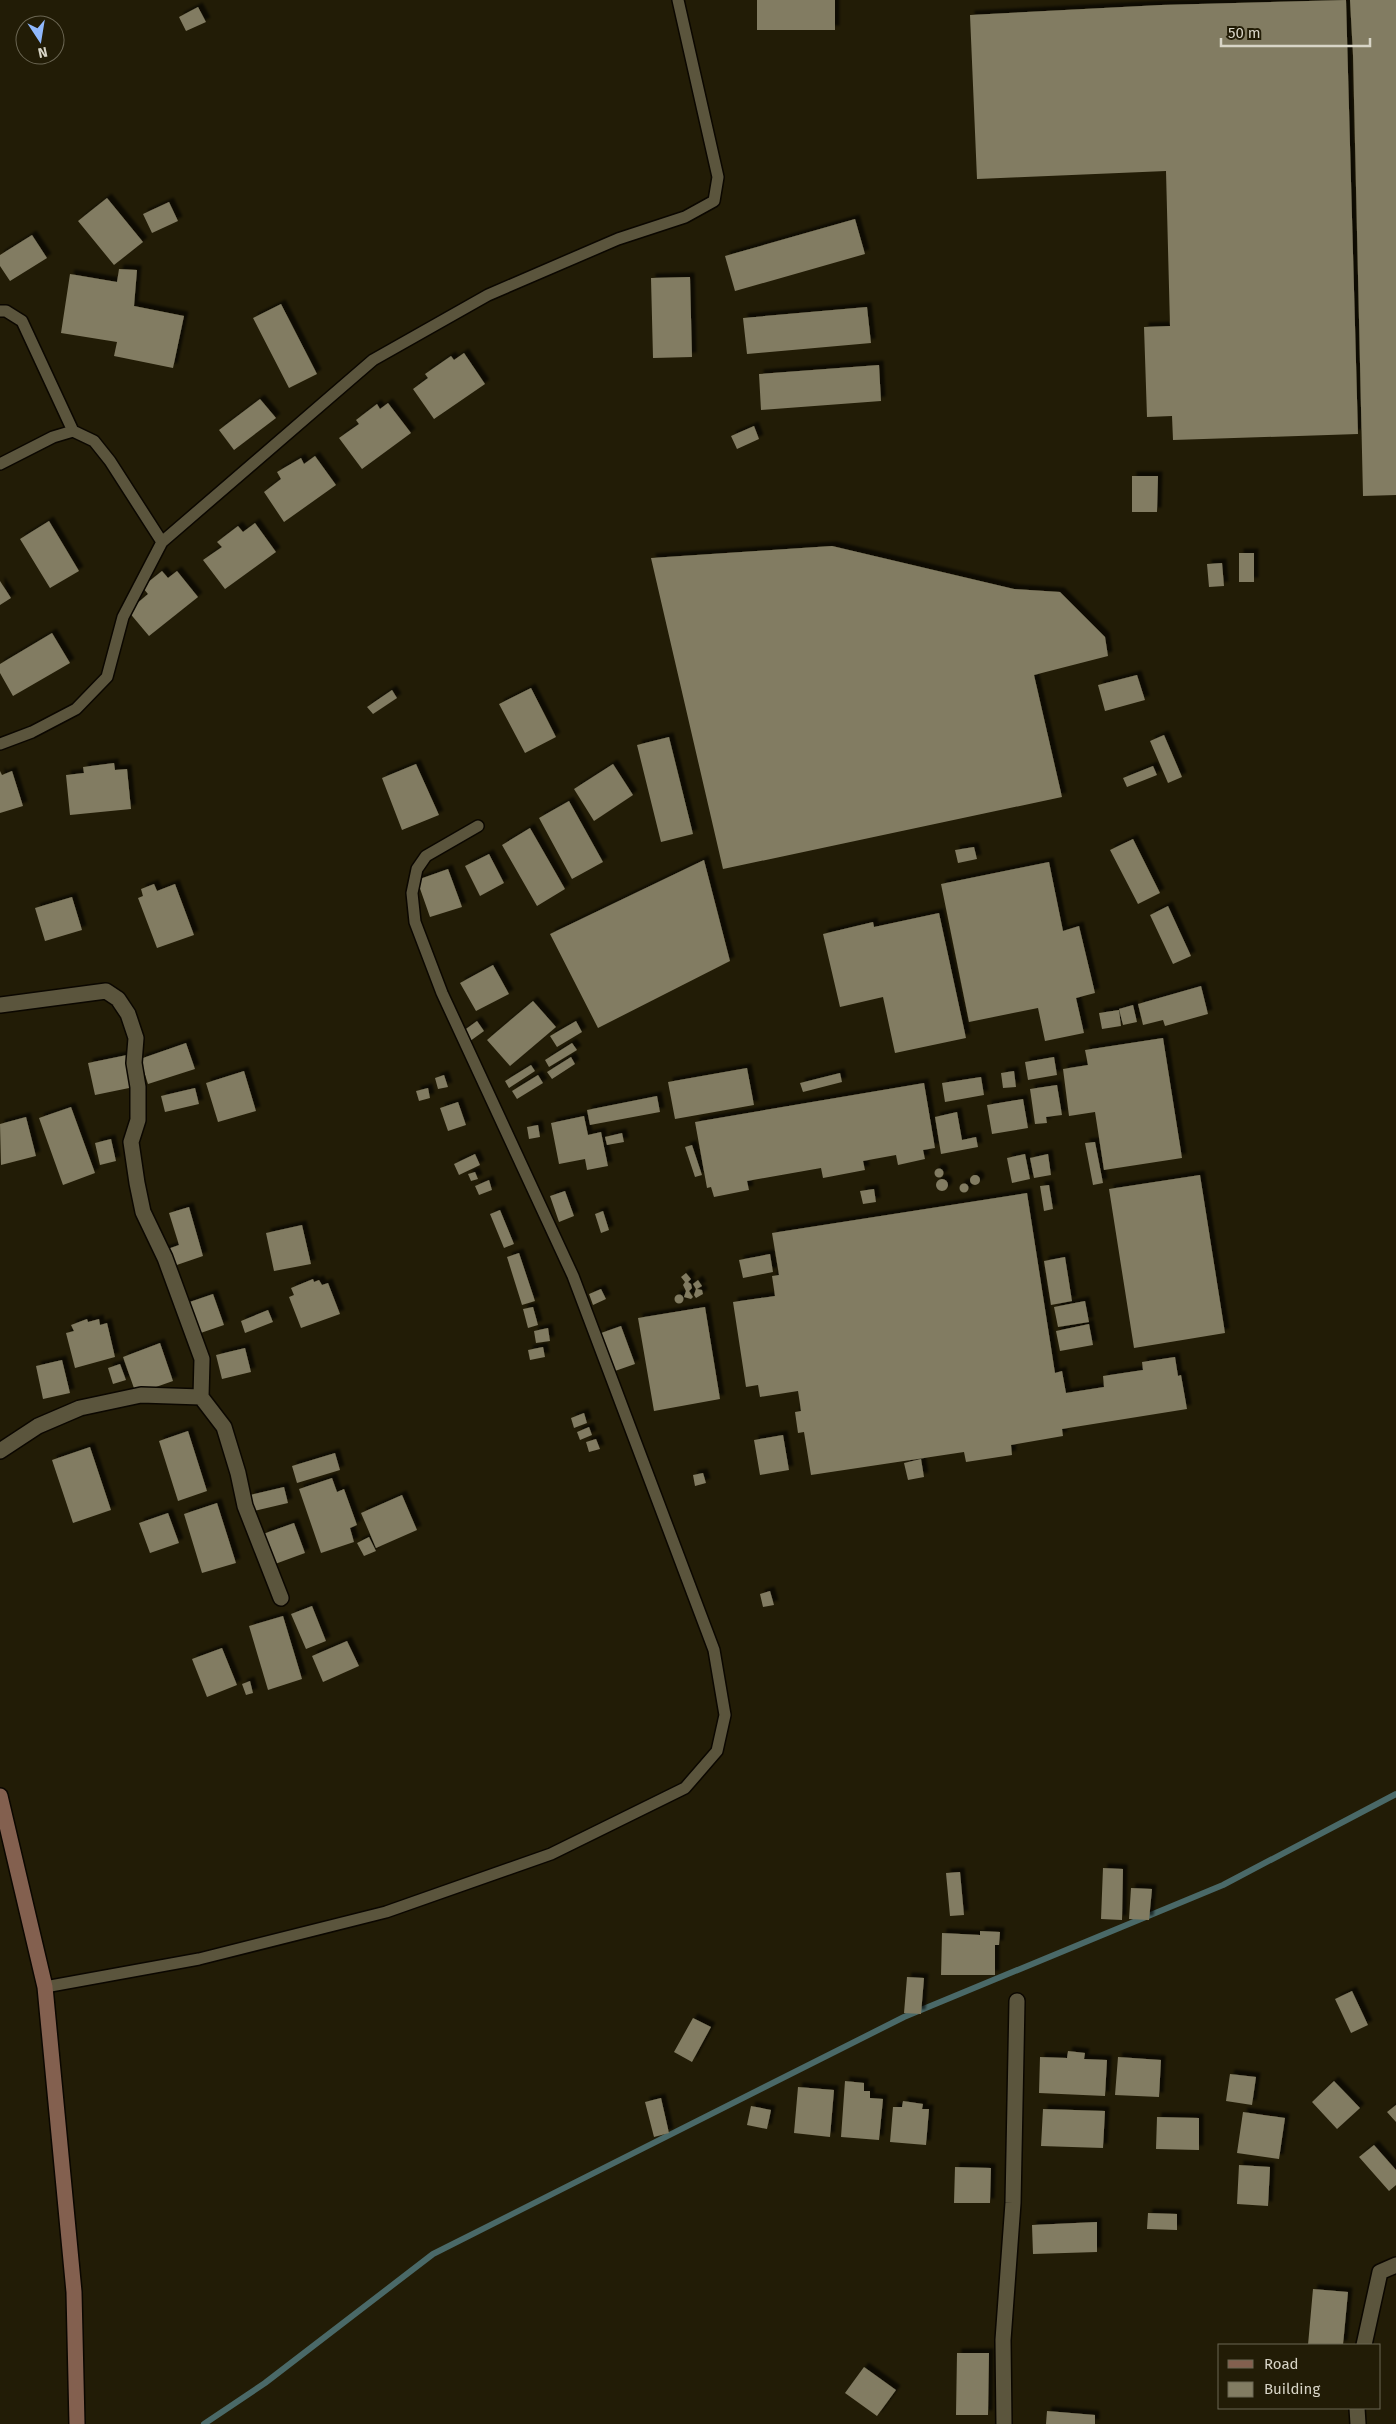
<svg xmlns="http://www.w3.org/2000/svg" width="1396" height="2424" viewBox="0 0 1396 2424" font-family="'Fira Sans',sans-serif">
<defs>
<filter id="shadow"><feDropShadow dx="4.5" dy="-4.5" stdDeviation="1" flood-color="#0009"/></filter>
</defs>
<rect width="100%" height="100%" fill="#221c06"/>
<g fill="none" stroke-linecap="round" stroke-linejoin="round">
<!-- stream -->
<path stroke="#4a6968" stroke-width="6" d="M204 2424 265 2383 433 2254 904 2017 1223 1885 1396 1794"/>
</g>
<!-- building -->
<path fill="#827c62" filter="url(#shadow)" d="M757 0H835V30H757Z
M1346 0 1358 434 1173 440 1172 416 1147 417 1144 327 1170 326 1166 171 977 179 970 15 1161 5Z
M1350 0H1396V495L1363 496 1353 55Z
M198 7 206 22 186 31 179 17Z
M107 198 143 242 114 265 78 221Z
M169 202 178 221 152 233 143 214Z
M855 219 865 254 735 291 725 256Z
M32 235 47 258 10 281 0 266V255Z
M119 269 137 270 134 306 184 316 173 368 114 356 117 342 61 333 70 274 117 282Z
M690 277 692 357 653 358 651 278Z
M281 304 317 374 289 388 253 318Z
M867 307 871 343 747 354 743 318Z
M464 353 485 384 434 419 413 389 428 378 425 374 451 356 454 360Z
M879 365 881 401 761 410 759 374Z
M260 399 276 418 234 450 219 430Z
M388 403 411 433 362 469 339 438 359 424 356 420 377 404 380 409Z
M754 426 759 439 737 449 731 436Z
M315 456 336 485 284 522 264 492 281 479 277 472 301 458 304 464Z
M1132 476H1158L1157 512H1132Z
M49 521 79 571 50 588 20 539Z
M255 523 276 552 225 589 203 560 222 547 217 542 238 526 243 532Z
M832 546 1014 589 1060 592 1105 637 1108 656 1034 675 1062 797 723 869 651 558Z
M1239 553H1254V582H1239Z
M1222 563 1224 586 1209 587 1207 564Z
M162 571 168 578 177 571 198 597 149 636 128 611 148 594 142 587Z
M0 581 11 598 0 605Z
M52 633 70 663 13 696 0 673V664Z
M1137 675 1145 700 1105 711 1098 685Z
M531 688 556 737 525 753 499 704Z
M392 690 397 698 373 714 367 707Z
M1164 735 1182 777 1168 783 1150 741Z
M669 737 693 834 661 842 637 745Z
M114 763 115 770 127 769 131 809 70 815 66 775 84 773 83 767Z
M416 764 439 815 402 830 382 778Z
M613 764 633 795 594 821 574 789Z
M1153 766 1157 775 1127 787 1123 778Z
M0 771 2 775 12 771 23 806 0 813Z
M569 801 603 862 572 879 539 818Z
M530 828 565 889 537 906 502 845Z
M1133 839 1160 893 1138 904 1110 850Z
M974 847 977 859 958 863 955 850Z
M489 854 504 883 480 896 465 866Z
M704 860 730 961 598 1028 550 934Z
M1049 862 1063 931 1079 926 1095 993 1076 998 1084 1033 1045 1041 1038 1008 969 1022 941 884Z
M448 869 462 907 430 917 417 880Z
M154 884 157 891 175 884 194 935 157 948 138 898 143 896 141 889Z
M72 897 82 930 45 941 35 908Z
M1168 906 1191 956 1173 964 1150 915Z
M939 913 966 1038 895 1053 883 997 840 1007 823 934 873 922 874 927Z
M493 965 509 994 476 1011 460 983Z
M1201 986 1208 1014 1165 1026 1163 1020 1143 1025 1138 1004Z
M533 1001 556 1027 510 1066 487 1040Z
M1133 1005 1137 1022 1123 1025 1119 1009Z
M1119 1010 1121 1026 1102 1029 1099 1013Z
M477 1021 484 1031 466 1044 459 1034Z
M576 1021 582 1032 557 1047 550 1036Z
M1163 1038 1182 1158 1104 1170 1095 1112 1069 1116 1063 1069 1088 1065 1085 1050Z
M186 1043 195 1069 148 1084 140 1059Z
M572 1043 577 1050 549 1067 545 1060Z
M127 1055 134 1087 95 1095 88 1063Z
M571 1057 575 1064 552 1079 547 1072Z
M1054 1057 1057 1075 1028 1080 1025 1062Z
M531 1065 535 1071 509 1088 505 1081Z
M747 1068 754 1105 675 1119 668 1082Z
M244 1071 256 1111 218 1122 206 1083Z
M1014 1071 1016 1087 1003 1088 1001 1073Z
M840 1073 842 1082 803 1092 800 1083Z
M444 1075 448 1087 438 1089 435 1078Z
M538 1075 543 1083 517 1099 512 1091Z
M981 1077 984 1095 945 1102 942 1083Z
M924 1083 935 1148 923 1150 925 1159 898 1165 896 1155 863 1161 865 1170 823 1178 821 1168 747 1181 749 1190 714 1197 711 1187 707 1188 695 1122Z
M1057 1085 1062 1115 1046 1117 1047 1123 1035 1124 1030 1089Z
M195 1088 199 1104 165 1112 161 1096Z
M428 1088 430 1098 419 1101 416 1091Z
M657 1096 660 1112 590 1125 587 1110Z
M1023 1099 1028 1128 992 1134 987 1105Z
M458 1102 466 1125 448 1131 440 1108Z
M71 1107 95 1173 63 1185 39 1118Z
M957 1112 962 1140 976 1137 978 1147 941 1154 935 1117Z
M584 1116 588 1135 601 1132 608 1166 587 1170 585 1159 559 1164 551 1123Z
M26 1117 36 1156 1 1165 0 1124Z
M538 1125 540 1137 529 1139 527 1127Z
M622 1133 624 1142 607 1145 605 1137Z
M111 1139 116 1161 100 1165 95 1143Z
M1095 1142 1103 1183 1093 1185 1085 1143Z
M692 1145 702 1175 695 1177 685 1147Z
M475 1154 480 1165 459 1175 454 1164Z
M1025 1154 1030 1179 1012 1183 1007 1158Z
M1048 1154 1051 1175 1034 1178 1030 1158Z
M934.5 1173a4.5 4.5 0 1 1 9 0a4.5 4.5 0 1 1-9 0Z
M475 1172 478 1179 471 1181 468 1174Z
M970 1180a5 5 0 1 1 10 0a5 5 0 1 1-10 0Z
M1200 1175 1225 1333 1134 1348 1109 1189Z
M936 1185a6 6 0 1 1 12 0a6 6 0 1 1-12 0Z
M489 1180 492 1190 479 1195 475 1186Z
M959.5 1188a4.5 4.5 0 1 1 9 0a4.5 4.5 0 1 1-9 0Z
M1049 1185 1053 1209 1044 1211 1040 1186Z
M874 1189 876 1202 863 1204 860 1191Z
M565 1191 574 1216 559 1222 550 1196Z
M1027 1193 1055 1373 1062 1371 1066 1393 1104 1387 1103 1376 1143 1370 1142 1362 1175 1357 1178 1376 1181 1375 1187 1409 1062 1429 1063 1436 1011 1445 1012 1455 966 1462 964 1452 811 1475 804 1432 798 1433 795 1412 801 1411 798 1391 760 1397 758 1385 746 1387 733 1302 775 1296 772 1276 779 1275 772 1233Z
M189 1207 203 1256 168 1268 162 1251 179 1245 169 1213Z
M500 1210 514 1244 504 1248 490 1214Z
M603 1211 609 1230 601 1233 595 1214Z
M302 1225 311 1264 274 1271 266 1233Z
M519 1253 535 1301 522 1305 507 1257Z
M770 1254 773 1272 743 1278 739 1260Z
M1065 1257 1072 1301 1051 1305 1044 1261Z
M686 1273 691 1279 688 1282 691 1284 692 1288 689 1291 693 1297 691 1299 684 1297 686 1291 683 1285 685 1282 681 1277Z
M313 1279 314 1282 319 1280 322 1285 328 1283 340 1314 301 1328 289 1297 294 1295 291 1288Z
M698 1280 702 1286 697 1289 702 1290 703 1294 696 1298 694 1295 696 1289 693 1284Z
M601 1289 606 1299 593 1305 589 1294Z
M213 1294 224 1325 186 1338 175 1307Z
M674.5 1299a4.5 4.5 0 1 1 9 0a4.5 4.5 0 1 1-9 0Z
M1085 1301 1089 1322 1058 1327 1054 1307Z
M533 1307 538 1325 528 1328 523 1309Z
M705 1307 720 1399 654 1411 638 1318Z
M268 1310 273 1322 245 1333 241 1321Z
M87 1319 88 1322 99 1319 100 1325 107 1323 115 1357 75 1368 66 1333 74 1331 71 1325Z
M1089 1324 1093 1345 1060 1351 1056 1331Z
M621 1326 635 1364 615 1371 601 1333Z
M548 1328 550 1341 536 1343 534 1331Z
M160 1343 173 1381 136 1394 123 1357Z
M543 1347 545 1357 530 1360 528 1350Z
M245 1348 251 1372 222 1379 216 1355Z
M62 1360 70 1393 43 1399 36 1366Z
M120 1364 126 1380 113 1384 108 1368Z
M584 1413 587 1423 574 1428 571 1418Z
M589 1427 592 1435 580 1440 577 1432Z
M188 1431 207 1491 178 1501 159 1441Z
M783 1435 789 1470 760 1475 754 1440Z
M596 1439 600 1449 589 1452 586 1442Z
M90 1447 111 1510 73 1523 52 1460Z
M335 1453 340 1470 297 1483 292 1466Z
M921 1459 924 1477 908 1480 904 1463Z
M703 1473 706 1483 695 1486 693 1475Z
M332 1478 337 1492 344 1489 357 1525 350 1528 354 1542 321 1553 299 1489Z
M284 1487 288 1503 254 1511 250 1495Z
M402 1495 417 1530 376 1548 361 1513Z
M217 1503 236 1563 202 1573 184 1514Z
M168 1513 179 1543 150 1553 139 1523Z
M294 1523 305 1553 275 1564 263 1534Z
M369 1537 376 1551 364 1556 357 1543Z
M770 1591 774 1605 763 1607 760 1594Z
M312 1606 326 1641 306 1649 291 1614Z
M283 1616 302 1679 268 1690 249 1626Z
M347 1641 359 1666 323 1682 312 1656Z
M222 1648 237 1685 207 1697 192 1659Z
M250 1681 253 1693 246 1695 242 1684Z
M1103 1868 1123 1869 1122 1920 1101 1919Z
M960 1872 964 1915 950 1916 946 1873Z
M1131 1888 1152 1889 1149 1920 1129 1919Z
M980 1931 1000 1932 999 1945H995V1975H941L942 1933 980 1935Z
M907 1977 924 1978 921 2014 904 2013Z
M1352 1991 1368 2025 1351 2033 1335 1999Z
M693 2018 711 2027 692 2062 674 2052Z
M1068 2051 1085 2053 1084 2059 1107 2060 1105 2096 1039 2093 1040 2057 1067 2058Z
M1118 2057 1161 2060 1159 2097 1115 2095Z
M1230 2074 1256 2077 1252 2105 1226 2101Z
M845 2081 864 2083V2091H870V2098L883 2099 879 2140 841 2137Z
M1334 2081 1360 2108 1337 2129 1312 2102Z
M798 2087 834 2090 830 2137 794 2133Z
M661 2098 669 2133 654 2137 645 2102Z
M903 2101 923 2104 922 2109H929L926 2145 890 2142 893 2107H902Z
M1396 2105V2122L1387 2112Z
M751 2106 771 2110 767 2129 747 2125Z
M1043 2109 1105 2111 1103 2148 1041 2146Z
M1243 2112 1285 2118 1279 2159 1237 2153Z
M1157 2117 1199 2118V2150L1156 2149Z
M1374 2145 1396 2170V2185L1389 2191 1359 2157Z
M1239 2165 1270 2167 1268 2206 1237 2204Z
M955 2167 991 2168 990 2203H954Z
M1148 2213 1177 2214V2230L1147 2229Z
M1097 2222V2252L1033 2254 1032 2225Z
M1313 2289 1348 2292 1343 2345H1308Z
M957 2353H989L988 2415H956Z
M864 2367 896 2390 877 2416 845 2393Z
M1047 2411 1095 2415V2424H1046Z"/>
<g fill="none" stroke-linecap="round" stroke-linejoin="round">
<!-- lane casing -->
<g stroke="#0b0700" stroke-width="14">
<path id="lane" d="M0 311H6L22 321 73 431
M0 464 53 437 73 431 94 441 110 461 162 542
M0 744 32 732 76 709 107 677 123 617 162 542 373 360 488 295 618 239 685 217 714 201 718 177 678 0
M45 1987 199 1959 386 1912 551 1854 685 1788 717 1751 725 1715 714 1650 573 1276 442 993 415 922 412 893 417 869 426 856 478 826"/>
</g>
<!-- street casing -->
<g stroke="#0b0700" stroke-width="18">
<path id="street" d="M0 1005 106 991 118 999 128 1014 136 1038 134 1063 138 1087V1120L131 1142 137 1183 143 1212 165 1258 202 1359 201 1397
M0 1451 38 1426 80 1408 141 1395 201 1397 224 1427 238 1473 245 1506 281 1598
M1364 2345 1380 2272 1396 2265
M1357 2408 1358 2424
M1004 2424 1003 2340 1013 2203 1017 2001"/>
</g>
<!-- secondary casing -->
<g stroke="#0b0700" stroke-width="18">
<path id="secondary" d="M0 1796 45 1987 74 2292 77 2424"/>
</g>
<!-- lane -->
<use href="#lane" stroke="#5b553d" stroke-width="11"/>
<!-- street -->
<use href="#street" stroke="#5b553d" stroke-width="15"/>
<!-- secondary -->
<use href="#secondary" stroke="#83604f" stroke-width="15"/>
</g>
<!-- legend -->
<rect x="1218" y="2344" width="162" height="65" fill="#221c06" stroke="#6b6653"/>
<rect x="1228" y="2360" width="25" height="8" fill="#83604f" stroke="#6b6653"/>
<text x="1264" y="2369" font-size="15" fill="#d8d5c7">Road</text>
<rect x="1228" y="2382" width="25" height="15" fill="#827c62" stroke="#6b6653"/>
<text x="1264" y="2394" font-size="15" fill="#d8d5c7">Building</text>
<!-- north arrow -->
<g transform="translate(40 40) rotate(168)"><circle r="24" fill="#221c06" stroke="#6b6653"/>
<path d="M0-4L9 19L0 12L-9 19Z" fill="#90b8fd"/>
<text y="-8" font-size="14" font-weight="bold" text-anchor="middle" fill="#d8d5c7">N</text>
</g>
<!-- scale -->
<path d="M1221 38v8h149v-8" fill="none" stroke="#d8d5c7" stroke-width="2.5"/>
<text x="1228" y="38" font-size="15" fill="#d8d5c7" stroke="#221c06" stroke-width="4" paint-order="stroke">50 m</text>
</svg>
